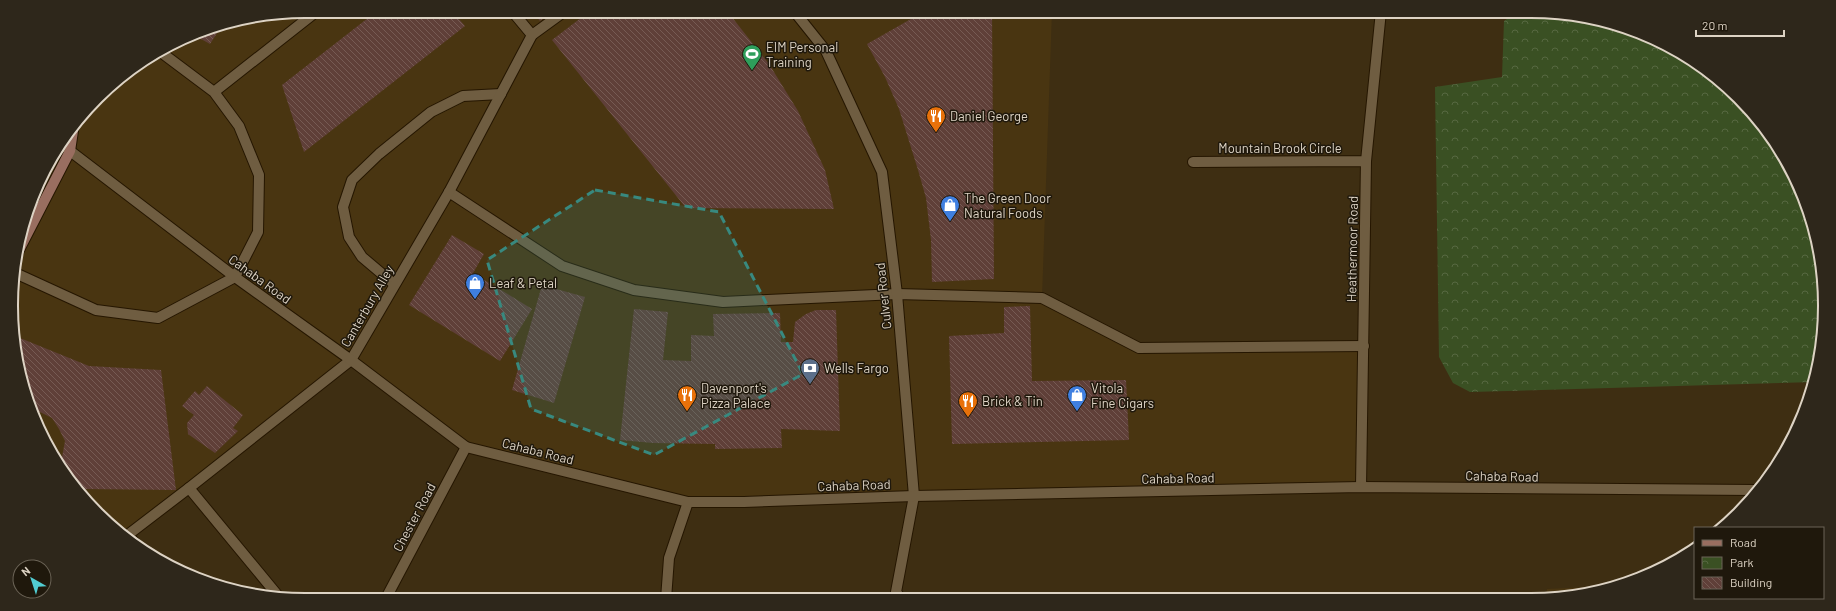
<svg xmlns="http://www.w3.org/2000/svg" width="1836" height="611" viewBox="0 0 1836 611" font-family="Barlow,sans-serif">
<defs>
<pattern id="park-crowns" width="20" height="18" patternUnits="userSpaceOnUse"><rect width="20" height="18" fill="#3a5023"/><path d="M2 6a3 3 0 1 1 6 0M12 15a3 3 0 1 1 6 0" fill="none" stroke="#566841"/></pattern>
<pattern id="building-back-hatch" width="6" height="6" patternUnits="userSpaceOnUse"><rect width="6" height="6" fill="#5f3f38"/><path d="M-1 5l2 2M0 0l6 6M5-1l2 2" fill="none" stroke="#765a53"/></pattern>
</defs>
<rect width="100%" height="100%" fill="#3e2e12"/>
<!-- built -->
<path fill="#493511" d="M306 11H1052L1042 298 1139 348 1364 346 1361 487 688 502 466 447 350 360 125 537 97 514 61 469 21 382 12 325 13 267 41 175 72 126 111 84 193 33 248 17Z
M1612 586 1569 598H1546L1547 589Z"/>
<!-- park -->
<path fill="url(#park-crowns)" d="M1519 11 1606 21 1661 41 1710 72 1752 111 1785 158 1809 211 1822 267 1824 325 1815 382 1470 392 1453 383 1439 357 1435 87 1502 77 1504 21Z"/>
<!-- building -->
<path fill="url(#building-back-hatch)" d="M377 11H452L465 26 304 152 282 85Z
M532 11H552L540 21Z
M590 11H727L769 64 798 111 825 170 834 209 686 208 552 40Z
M925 11H992L994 279 932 282 931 240 926 198 918 170 899 109 885 77 867 44Z
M223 24 210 44 192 34 193 33Z
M452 235 484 254 473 273 532 309 500 361 409 305Z
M542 285 585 297 554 403 512 390Z
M1030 306 1032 381 1126 380 1129 440 952 444 949 336 1004 333V307Z
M634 309 668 312 663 360 691 361V335L714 336 713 314 780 313 781 342H793L795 322 806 314 816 310H836L840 431 781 429 782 448 715 449V444L653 443 620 440Z
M20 338 89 366 161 370 176 490 82 489 81 494 60 468 65 441 59 429 52 418 34 409 21 382 15 344Z
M207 386 243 415 233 428 238 431 215 453 188 434 187 423 194 415 182 406 195 391 199 395Z"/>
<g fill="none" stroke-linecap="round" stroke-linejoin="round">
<!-- service casing -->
<g stroke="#251600" stroke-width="12">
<path id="service" d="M512 11 532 35
M449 192 562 266 634 290 723 302 897 294 1042 298 1139 348 1364 346
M394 284 362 257 349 237 343 207 352 180 379 154 431 112 463 96 501 94
M189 488 279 597
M128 535 140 549"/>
</g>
<!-- minor casing -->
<g stroke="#251600" stroke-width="12">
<path id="minor" d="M794 11 826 51 882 172 897 294 914 496 896 592 901 599
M214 92 317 11
M1193 162 1366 161
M13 272 96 310 158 318 235 277 258 232 259 175 239 126 214 92 162 53
M1361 487 1366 161 1381 11
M125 537 189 488 351 360 449 192 532 35 565 11
M666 599 669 558 688 502
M385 600 466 447"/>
</g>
<!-- tertiary casing -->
<g stroke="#251600" stroke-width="12">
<path id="tertiary" d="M61 144 235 277 351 360 466 447 688 502H744L914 496 1361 487 1755 490"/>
</g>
<!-- secondary casing -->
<g stroke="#251600" stroke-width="12">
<path id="secondary" d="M18 252 70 151 74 124"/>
</g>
<!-- service -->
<use href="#service" stroke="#6f5d41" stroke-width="10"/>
<!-- minor -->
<use href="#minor" stroke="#6f5d41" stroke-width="10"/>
<!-- tertiary -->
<use href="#tertiary" stroke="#6f5d41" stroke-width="10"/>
<!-- secondary -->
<use href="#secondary" stroke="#996e60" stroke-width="10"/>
</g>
<!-- marked area -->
<path fill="#38897f" fill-opacity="0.2" stroke="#38897f" stroke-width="3" stroke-dasharray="8 5" stroke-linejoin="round" d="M595 190 719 212 803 374 654 455 531 409 487 260Z"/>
<!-- icons -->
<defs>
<g id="stadium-pin" transform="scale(1)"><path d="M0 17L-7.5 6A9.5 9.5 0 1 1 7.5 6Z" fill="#2e9e5b" stroke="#1f180c"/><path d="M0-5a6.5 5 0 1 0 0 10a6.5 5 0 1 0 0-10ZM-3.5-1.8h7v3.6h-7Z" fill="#fff"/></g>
<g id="restaurant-pin" transform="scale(1)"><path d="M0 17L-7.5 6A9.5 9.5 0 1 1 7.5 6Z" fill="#e8710a" stroke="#1f180c"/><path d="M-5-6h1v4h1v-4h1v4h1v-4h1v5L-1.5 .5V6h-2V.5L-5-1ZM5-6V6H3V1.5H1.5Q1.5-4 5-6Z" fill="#fff"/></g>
<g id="shop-pin" transform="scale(1)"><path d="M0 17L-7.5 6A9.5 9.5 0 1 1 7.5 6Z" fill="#3f7fe0" stroke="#1f180c"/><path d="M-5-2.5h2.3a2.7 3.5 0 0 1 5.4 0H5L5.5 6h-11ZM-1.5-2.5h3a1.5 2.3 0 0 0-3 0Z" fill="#fff"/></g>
<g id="bank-pin" transform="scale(1)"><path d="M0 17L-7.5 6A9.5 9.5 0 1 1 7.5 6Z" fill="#5c6f8a" stroke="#1f180c"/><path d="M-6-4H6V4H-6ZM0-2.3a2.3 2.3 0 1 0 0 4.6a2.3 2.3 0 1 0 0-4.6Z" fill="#fff"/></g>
</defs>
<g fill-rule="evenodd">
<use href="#stadium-pin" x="752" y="54"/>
<use href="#restaurant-pin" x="936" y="116"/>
<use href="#shop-pin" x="950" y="205"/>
<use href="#shop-pin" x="475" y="283"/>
<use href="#bank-pin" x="810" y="368"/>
<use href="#restaurant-pin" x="687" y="395"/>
<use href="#shop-pin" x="1077" y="395"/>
<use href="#restaurant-pin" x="968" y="401"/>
</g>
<g text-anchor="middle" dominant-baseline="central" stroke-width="3" stroke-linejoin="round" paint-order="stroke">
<!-- poi labels -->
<g font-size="13" fill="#ddd3c4" stroke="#1f180c" text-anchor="start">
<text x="766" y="47">EIM Personal<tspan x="766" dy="15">Training</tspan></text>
<text x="950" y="116">Daniel George</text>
<text x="964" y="198">The Green Door<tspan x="964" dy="15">Natural Foods</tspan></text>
<text x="489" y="283">Leaf &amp; Petal</text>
<text x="824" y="368">Wells Fargo</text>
<text x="701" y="388">Davenport's<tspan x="701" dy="15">Pizza Palace</tspan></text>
<text x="1091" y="388">Vitola<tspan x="1091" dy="15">Fine Cigars</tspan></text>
<text x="982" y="401">Brick &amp; Tin</text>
</g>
<!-- street labels -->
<g font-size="13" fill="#ddd3c4" stroke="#1f180c">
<text x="1280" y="148">Mountain Brook Circle</text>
<text transform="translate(1352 249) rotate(-89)">Heathermoor Road</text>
<text transform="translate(260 279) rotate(36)">Cahaba Road</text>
<text transform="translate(883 296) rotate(-96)">Culver Road</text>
<text transform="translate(367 306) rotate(-60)">Canterbury Alley</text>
<text transform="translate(538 451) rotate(14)">Cahaba Road</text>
<text transform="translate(1502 476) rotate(1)">Cahaba Road</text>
<text transform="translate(1178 478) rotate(-1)">Cahaba Road</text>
<text transform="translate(854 485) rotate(-2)">Cahaba Road</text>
<text transform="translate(414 517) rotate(-62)">Chester Road</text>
</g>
</g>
<!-- crop -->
<path d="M0 0H1836V611H0ZM305 18H1531A287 287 0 0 1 1818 305V306A287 287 0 0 1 1531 593H305A287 287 0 0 1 18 306V305A287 287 0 0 1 305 18Z" fill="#2e271b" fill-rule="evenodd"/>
<path fill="none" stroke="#ddd3c4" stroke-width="2" d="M305 18H1531A287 287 0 0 1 1818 305V306A287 287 0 0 1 1531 593H305A287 287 0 0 1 18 306V305A287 287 0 0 1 305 18Z"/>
<!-- legend -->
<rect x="1694" y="527" width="130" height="72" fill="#1f180c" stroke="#6b6356"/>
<rect x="1702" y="540" width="20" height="6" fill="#996e60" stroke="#6b6356"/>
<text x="1730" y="547" font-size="12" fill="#ddd3c4">Road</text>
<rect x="1702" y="557" width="20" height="12" fill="url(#park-crowns)" stroke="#6b6356"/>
<text x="1730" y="567" font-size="12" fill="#ddd3c4">Park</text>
<rect x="1702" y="577" width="20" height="12" fill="url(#building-back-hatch)" stroke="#6b6356"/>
<text x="1730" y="587" font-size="12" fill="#ddd3c4">Building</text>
<!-- north arrow -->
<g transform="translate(32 579) rotate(321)"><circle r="19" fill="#1f180c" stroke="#6b6356"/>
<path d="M0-3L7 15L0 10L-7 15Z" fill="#51ccd2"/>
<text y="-6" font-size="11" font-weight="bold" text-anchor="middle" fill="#ddd3c4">N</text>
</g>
<!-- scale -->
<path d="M1696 30v6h88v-6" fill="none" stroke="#ddd3c4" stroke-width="2"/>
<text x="1702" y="30" font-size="12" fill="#ddd3c4" stroke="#1f180c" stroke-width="3" paint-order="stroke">20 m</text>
</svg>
